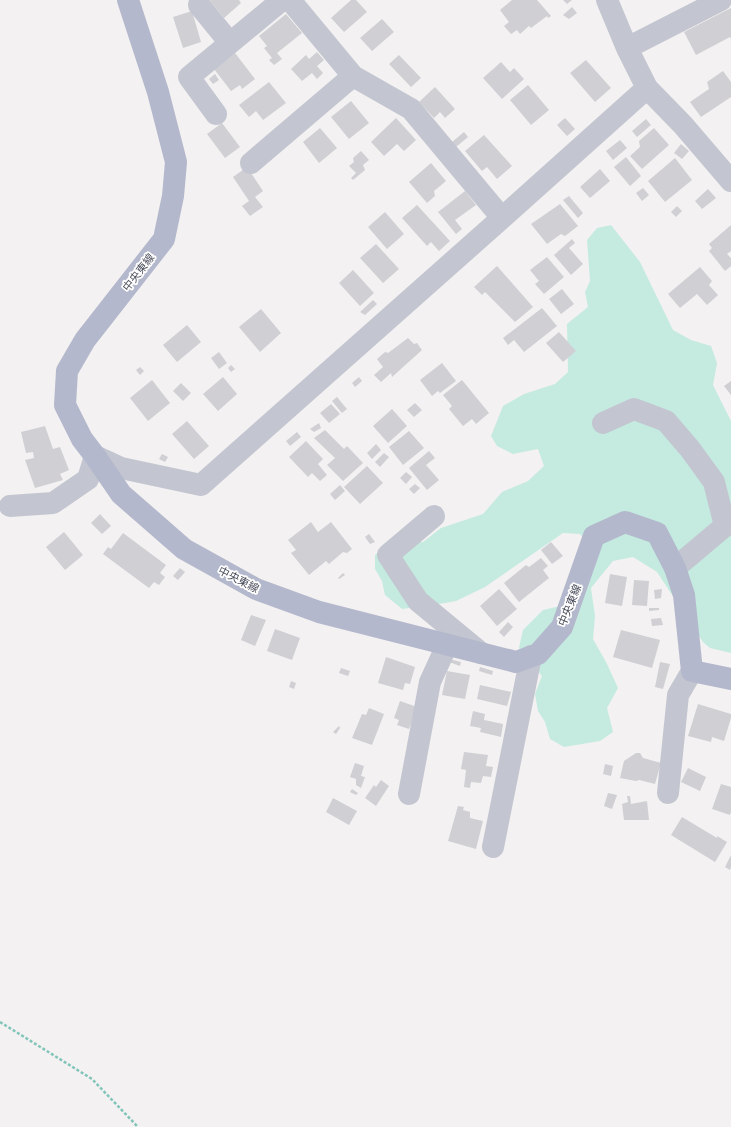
<svg xmlns="http://www.w3.org/2000/svg" width="731" height="1127" viewBox="0 0 731 1127" font-family="'Open Sans','Noto Sans JP',sans-serif">
<rect width="100%" height="100%" fill="#f3f1f1"/>
<!-- green -->
<path fill="#c5ebe0" d="M611 225 640 262 673 330 691 340 711 346 717 363 713 385 731 421V653L710 648 703 642 657 572 633 557 613 561 591 588 595 616 593 639 607 664 618 688 607 708 613 732 600 741 564 747 550 739 545 722 538 711 535 694 542 676 519 648 523 630 543 610 582 601 598 554 580 534 563 533 485 587 456 601 445 603 402 609 385 595 382 581 375 569V555L386 545 423 542 441 528 483 514 502 492 528 481 544 466 538 449 513 454 497 446 491 436 503 406 524 394 555 384 568 372 567 324 588 307 585 292 590 281 587 240 597 228Z"/>
<!-- building -->
<path fill="#cfcfd4" d="M209 0H239L241 3 224 18Z
M351 0H356L367 12 344 32 331 18Z
M512 0H537L551 16 548 18 547 16 531 28 529 26 520 34 517 30 511 34 504 26 509 22 500 10Z
M563 0H572L567 4Z
M572 7 577 13 569 19 563 15Z
M731 8V39L730 37 696 55 684 32Z
M192 11 201 42 183 48 173 17Z
M286 14 302 33 277 53 282 59 274 65 269 60 272 58 264 48 267 46 259 36Z
M382 19 394 32 372 51 360 38Z
M317 52 324 60 317 66 323 73 317 79 312 73 302 81 291 69 306 55 309 59Z
M235 53 255 79 242 89 240 85 231 91 214 69Z
M399 55 421 78 411 87 389 64Z
M586 60 611 88 595 102 570 73Z
M501 62 510 72 514 68 524 79 502 99 483 78Z
M723 71 731 82V97L701 117 690 102 709 89 707 82Z
M215 74 219 80 213 84 209 79Z
M269 82 286 103 263 120 256 111 249 117 239 105Z
M528 85 549 110 531 125 510 100Z
M435 87 455 109 445 118 440 112 434 118 419 102Z
M351 101 369 123 349 139 331 117Z
M396 118 416 140 404 151 397 144 384 156 371 142Z
M565 118 575 129 567 136 557 125Z
M646 119 651 125 637 137 632 131Z
M222 123 240 147 225 158 207 134Z
M320 128 337 148 319 163 303 142Z
M654 128 669 145 642 169 630 156 640 147 639 141Z
M464 132 468 137 456 147 452 142Z
M484 135 512 166 497 179 487 167 482 171 465 151Z
M620 140 627 148 613 160 606 151Z
M681 144 689 151 682 159 674 153Z
M361 151 369 160 363 165 365 170 353 180 351 178 356 173 349 166 354 162 353 158Z
M626 157 641 176 630 186 614 167Z
M675 158 692 180 665 202 648 181Z
M431 163 446 181 434 191 435 196 427 203 409 182Z
M247 167 263 191 255 197 263 207 250 216 242 206 249 201 233 177Z
M600 169 610 181 590 198 580 187Z
M643 188 649 195 642 201 636 193Z
M708 189 716 198 702 209 695 201Z
M465 191 476 205 455 220 462 229 456 234 438 212Z
M569 196 583 213 578 218 563 200Z
M560 204 578 226 565 236 561 234 547 244 531 224Z
M417 205 450 241 439 251 431 242 427 246 402 218Z
M677 206 682 211 676 217 671 212Z
M385 212 404 234 387 249 368 227Z
M731 225V251L727 254 731 258V266L725 271 709 251 712 248 709 244Z
M572 239 575 243 569 248 583 264 571 275 554 255Z
M376 244 399 269 383 283 360 258Z
M547 257 564 277 544 294 535 284 539 281 530 270Z
M497 266 533 307 515 322 485 292 482 295 474 287Z
M700 267 712 281 709 285 718 295 707 305 697 294 680 308 668 294Z
M353 270 374 293 360 306 339 283Z
M562 289 574 304 561 314 549 299Z
M373 300 377 304 365 315 360 312Z
M542 308 557 326 524 352 514 340 508 345 503 338Z
M261 309 281 333 260 352 239 327Z
M187 325 201 342 177 362 163 345Z
M559 332 576 351 563 362 546 343Z
M408 338 414 344 417 343 422 350 392 377 391 373 381 382 374 375 383 367 377 359 385 352 388 353Z
M219 352 227 363 219 369 211 358Z
M442 363 456 381 440 393 438 391 432 396 420 380Z
M231 365 235 369 231 372 228 368Z
M140 367 144 371 140 375 136 370Z
M223 377 237 394 218 411 203 394Z
M359 377 362 381 355 387 352 383Z
M152 380 170 403 148 421 130 398Z
M462 380 489 413 476 424 472 419 463 426 449 409 452 406 443 395Z
M731 381V395L724 386Z
M181 383 191 393 183 401 173 391Z
M337 397 347 409 342 413 332 401Z
M415 403 422 410 414 417 407 410Z
M331 404 340 414 329 423 320 413Z
M392 409 407 426 388 443 373 426Z
M187 421 209 446 194 459 172 434Z
M319 423 321 428 314 432 310 429Z
M45 426 53 449 60 447 69 470 60 474 63 480 35 488 25 460 34 458 33 452 26 453 21 432Z
M325 430 344 449 347 446 363 463 343 481 327 465 335 458 314 438Z
M409 431 424 448 403 465 389 447Z
M297 432 301 437 290 446 286 441Z
M306 441 323 459 318 464 327 475 320 481 312 473 308 477 289 457Z
M376 444 381 450 372 459 367 453Z
M429 451 435 458 426 465 439 480 427 490 409 468Z
M384 453 389 457 380 467 375 462Z
M162 454 168 457 165 462 159 459Z
M367 466 383 483 360 504 344 487Z
M406 472 412 477 406 484 400 478Z
M415 484 420 488 414 494 409 489Z
M340 485 345 491 335 500 330 494Z
M100 514 111 526 102 534 91 523Z
M311 522 318 532 331 522 352 549 347 553 343 552 329 564 326 561 309 575 291 553 296 550 288 540Z
M64 532 83 555 65 570 46 547Z
M123 533 166 565 160 573 165 577 159 585 154 582 149 588 103 554 108 547 111 549Z
M369 534 375 542 370 544 365 537Z
M551 542 563 556 552 564 541 550Z
M541 558 548 566 543 570 549 578 519 602 504 583 526 565 529 567Z
M180 568 185 572 178 580 173 576Z
M343 573 345 575 339 579 338 578Z
M610 574 627 577 622 606 605 603Z
M634 580 649 581 647 606 632 605Z
M499 589 517 609 497 626 480 606Z
M662 589 661 598 655 599 654 590Z
M649 608H659V610L649 611Z
M251 615 266 620 255 646 241 640Z
M661 618 663 625 652 626 651 619Z
M508 622 513 627 504 637 499 632Z
M275 629 300 638 292 660 267 651Z
M621 630 660 640 652 668 613 657Z
M386 657 415 667 410 684 405 683 403 690 378 683Z
M449 659 461 662 460 666 449 662Z
M660 662 670 664 663 689 655 687Z
M480 667 493 671 492 675 479 671Z
M341 668 350 671 348 676 339 673Z
M447 671 470 675 465 699 442 695Z
M291 681 296 683 294 689 289 687Z
M480 685 511 692 507 706 477 699Z
M400 701 417 707 409 729 397 725 399 720 394 718Z
M698 704 731 714V718L724 741 712 737 711 742 688 736Z
M369 708 384 714 372 745 352 738 362 714 366 715Z
M473 711 485 714 484 720 503 724 501 737 480 732 481 728 470 726Z
M339 726 340 728 336 734 333 732Z
M464 752 488 755 486 766 493 767 491 777 483 776 481 783 471 782 470 788 464 787 466 770 461 769Z
M636 753H640L643 758 661 763 655 784 639 780 636 781 620 778 624 761Z
M355 763 364 766 361 776 365 777 361 788 356 785V779L350 777Z
M605 764 613 766 611 776 603 774Z
M688 768 706 777 700 791 681 782Z
M381 780 389 786 376 806 365 798 374 785 376 787Z
M721 784 731 787V812L730 815 712 809Z
M352 789 358 793 356 795 350 792Z
M608 793 617 795 612 809 604 806Z
M627 796H630L631 804 647 801 649 820H624L622 804 628 802Z
M333 798 357 811 349 825 326 812Z
M458 806 464 807 463 810 470 812V818L483 821 476 849 448 841Z
M682 817 717 838V836L727 842 715 862 671 835Z
M731 855V867L730 870 725 867Z"/>
<g fill="none" stroke-linecap="round" stroke-linejoin="round">
<!-- path -->
<path stroke="#81c5ba" stroke-width="2.5" stroke-dasharray="3 2" stroke-linecap="butt" d="M0 1022 92 1079 138 1127"/>
<!-- minor -->
<path stroke="#c3c6d0" stroke-width="22" d="M290 0 353 76 411 109 502 218
M607 0 627 48 647 88 683 125 731 181
M199 5 230 43
M627 48 721 0
M216 114 189 77 282 0
M251 163 353 76
M603 423 634 409 666 421 690 449 714 482 725 526 675 568
M10 506 53 503 88 479 95 456 121 468 201 485 502 218 647 88
M434 516 388 555 418 601 481 653
M668 793 678 695 692 671
M409 794 430 682 447 645
M493 847 531 656"/>
<!-- major -->
<path stroke="#b4b8cc" stroke-width="22" d="M128 0 158 92 176 162 173 196 164 239 85 340 67 371 65 405 82 439 95 456 121 494 184 549 256 589 319 612 516 662 538 654 562 627 594 536 625 522 657 533 675 568 684 595 692 671 731 679"/>
</g>
<g text-anchor="middle" dominant-baseline="central" stroke-width="3.5" stroke-linejoin="round" paint-order="stroke">
<!-- street labels -->
<g font-size="11" fill="#4b4e5c" stroke="#fff">
<text transform="translate(138 272) rotate(-52)">中央東線</text>
<text transform="translate(239 579) rotate(27)">中央東線</text>
<text transform="translate(569 605) rotate(-68)">中央東線</text>
</g>
</g>
</svg>
